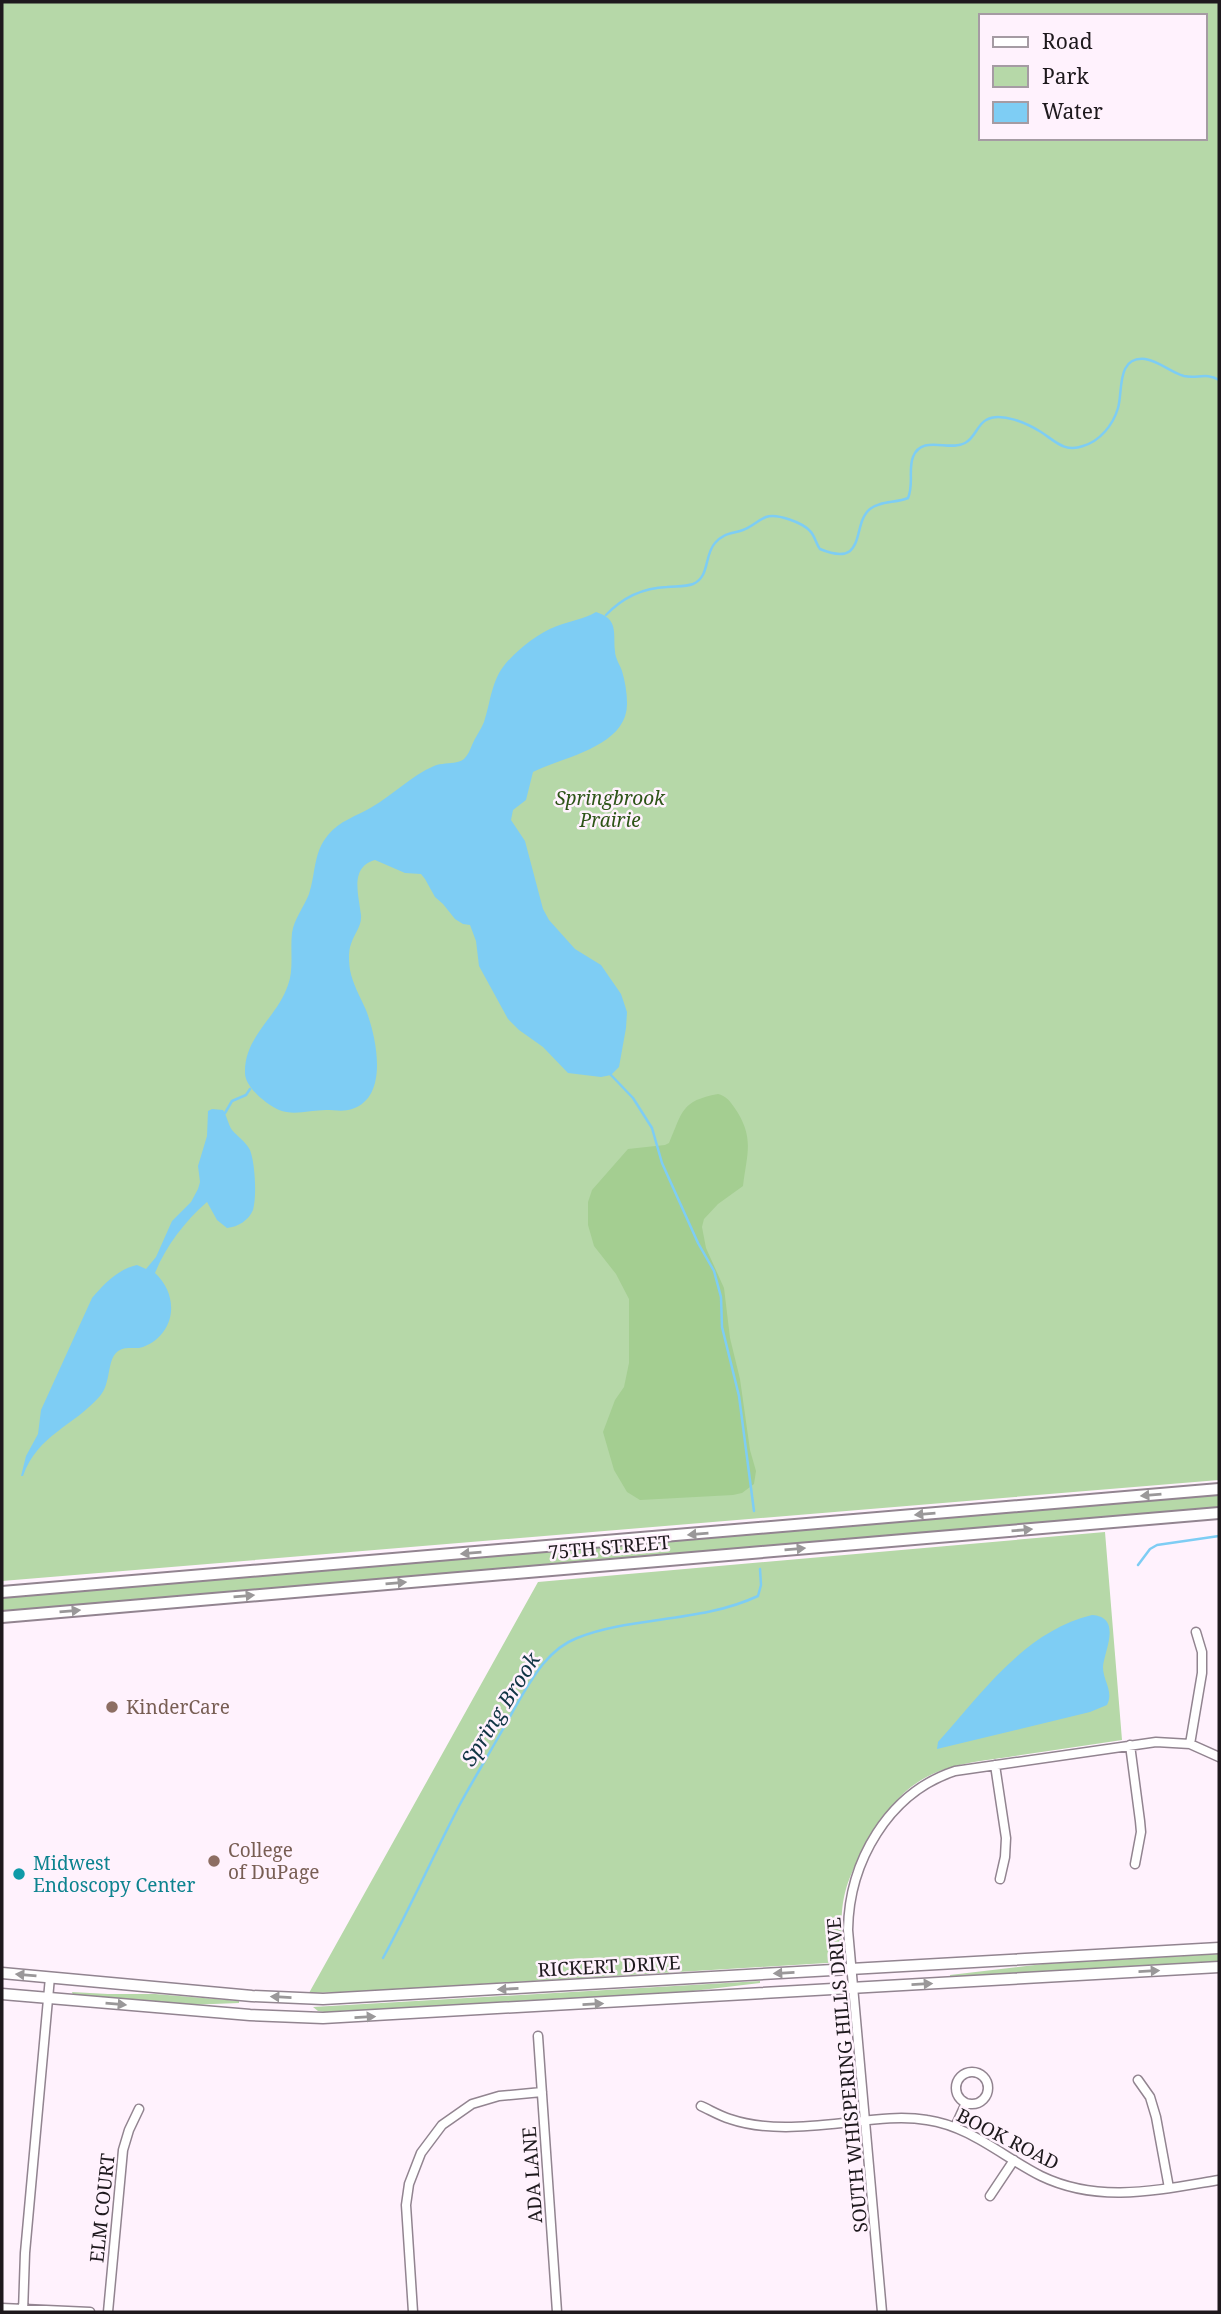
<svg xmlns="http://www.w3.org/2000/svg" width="1221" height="2314" viewBox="0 0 1221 2314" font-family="'Noto Serif',serif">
<rect width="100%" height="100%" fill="#fff2fd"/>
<!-- green -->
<path fill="#b6d8a8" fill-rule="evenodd" d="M2 2H1219V1480L2 1581ZM981 16H1205V138H981Z
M1219 1495V1508L2 1611V1598Z
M1105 1532 1122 1740C1089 1745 1055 1750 1021 1755 986 1761 948 1762 918 1782 897 1795 886 1815 873 1835 841 1885 839 1903 843 1962L350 1992 309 1993 538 1582Z
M1219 1954V1962H1208L950 1977V1975L1043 1964Z
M760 1981V1983L659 1995 331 2013 318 2011 313 2007Z
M72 1992 108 1994H155L239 2001V2003L187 2005 73 1995Z"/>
<!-- forest -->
<path fill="#a4ce91" d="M718 1094C726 1096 729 1100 734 1107 755 1137 747 1153 743 1186L718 1204 704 1219 702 1227 706 1248 724 1288 730 1338 740 1379 750 1450 756 1471 754 1484 742 1493 733 1495 640 1500 627 1492 614 1470 603 1432 615 1400 624 1387 629 1363V1299L616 1274 594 1246 588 1225V1202L592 1190 628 1149 665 1145 669 1143C683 1111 681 1101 718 1094Z"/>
<!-- water -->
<path fill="#7ecdf4" d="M596 612C619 619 613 633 615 651 615 658 620 665 622 671 625 681 627 693 627 703 628 747 562 757 533 772L526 800 513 810 511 820 525 841 543 909 549 920 575 949 601 965 621 994 627 1012 626 1028 619 1067 611 1075 601 1077 568 1073 543 1047 519 1030 508 1019 479 966 476 941 470 925 463 924 455 919 443 904 435 897 425 879 421 874 405 873 375 860C349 867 359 896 361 915 362 926 354 934 351 944 348 952 349 962 350 970 353 985 360 996 366 1010 376 1036 390 1097 352 1109 344 1112 334 1110 326 1110 310 1110 294 1116 279 1110 266 1104 245 1087 245 1073 244 1036 277 1018 288 985 294 969 290 950 292 933 294 919 304 907 309 894 316 873 313 853 328 835 339 821 357 816 372 807 394 794 411 776 434 766 443 762 456 765 464 759 468 755 470 750 472 745 475 737 481 730 484 722 491 701 491 681 506 663 520 648 538 633 557 626 570 621 584 619 596 612Z
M212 1109 223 1110C227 1116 228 1124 232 1130 238 1137 245 1141 250 1150 255 1163 257 1196 253 1210 249 1220 238 1227 227 1228L217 1220 207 1202C185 1221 166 1246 155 1273 180 1296 176 1334 143 1347 134 1350 125 1345 117 1352 107 1360 111 1384 100 1396 73 1427 38 1434 23 1476H21L26 1456 38 1434 41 1410 92 1298C104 1284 118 1269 137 1265L146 1269 156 1257 172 1221 191 1202 198 1189 200 1182 198 1166 207 1136 208 1111Z
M1092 1615C1123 1617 1104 1651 1103 1667 1103 1681 1114 1691 1107 1705L1090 1712 937 1749 938 1742C982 1693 1025 1631 1092 1615Z"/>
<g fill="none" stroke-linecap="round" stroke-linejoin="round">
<!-- stream -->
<path stroke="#7ecdf4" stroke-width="2.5" d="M606 615C623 597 642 588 667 587 676 586 685 587 693 584 710 577 704 555 715 543 723 533 732 534 743 530 752 527 758 520 766 517 777 513 803 523 810 531 815 536 816 544 820 549 868 569 851 524 870 509 879 501 897 503 908 498 914 484 908 470 913 457 922 434 949 452 965 443 975 438 977 425 986 420 1001 411 1028 424 1041 432 1055 441 1065 453 1083 446 1100 441 1113 425 1118 408 1123 392 1116 356 1145 359 1159 361 1170 372 1184 376 1197 379 1206 372 1219 380
M611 1075 633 1098 652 1128 662 1163 698 1243 714 1271 721 1297 722 1327 739 1396 754 1511
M225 1113 232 1101 246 1095 250 1089
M1138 1565 1150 1549 1157 1545 1219 1536
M383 1958C410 1908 433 1856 459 1806 472 1782 486 1759 499 1736 513 1712 526 1685 543 1664 552 1653 564 1643 577 1638 633 1616 700 1623 758 1596L761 1585 760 1569"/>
<!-- minor casing -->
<g stroke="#928490" stroke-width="11">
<path id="minor" d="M1190 1744 1202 1673V1652L1196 1632
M1130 1745 1140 1821 1141 1832 1135 1864
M995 1765 1006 1838 1005 1857 1000 1879
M538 2036 557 2312
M956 2088a16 16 0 1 1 32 0a16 16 0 1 1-32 0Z
M1138 2080 1150 2097 1156 2117 1169 2188
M701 2106C710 2110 720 2116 730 2119 768 2132 813 2126 852 2122 877 2119 903 2116 927 2120 970 2126 1003 2157 1041 2176 1099 2204 1158 2190 1219 2180
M955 2127 966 2103
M990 2196 1014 2160
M2 2308 90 2312
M23 2312 25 2253 50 1977
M108 2312 123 2150 129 2130 139 2109
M413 2312 406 2205 409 2184 421 2153 442 2125 472 2104 499 2096 542 2092
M882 2312 848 1930C849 1862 888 1793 955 1771L1156 1742 1190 1744 1219 1757"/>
</g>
<!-- tertiary casing -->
<g stroke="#928490" stroke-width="13">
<path id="tertiary" d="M2 1973 252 1996 323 1999 1219 1948
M2 1994 250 2015 323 2018 1219 1967"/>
</g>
<!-- secondary casing -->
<g stroke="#928490" stroke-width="14">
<path id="secondary" d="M2 1592 1219 1489
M2 1617 1219 1513"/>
</g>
<!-- minor -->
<use href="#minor" stroke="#fff" stroke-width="8"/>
<!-- tertiary -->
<use href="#tertiary" stroke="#fff" stroke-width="10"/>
<!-- secondary -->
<use href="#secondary" stroke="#fff" stroke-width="10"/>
</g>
<!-- one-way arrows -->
<defs><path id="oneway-solid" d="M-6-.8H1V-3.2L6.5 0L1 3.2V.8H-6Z" transform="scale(1.75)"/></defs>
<g fill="#9a9899">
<use href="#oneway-solid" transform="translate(1151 1495) rotate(175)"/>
<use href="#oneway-solid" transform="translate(925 1514) rotate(175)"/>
<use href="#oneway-solid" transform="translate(1022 1530) rotate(-5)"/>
<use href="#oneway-solid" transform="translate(698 1534) rotate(175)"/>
<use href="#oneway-solid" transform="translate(795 1549) rotate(-5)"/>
<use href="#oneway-solid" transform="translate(471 1553) rotate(175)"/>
<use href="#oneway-solid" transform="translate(396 1583) rotate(-5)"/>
<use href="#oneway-solid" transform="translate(244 1596) rotate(-5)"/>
<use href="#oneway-solid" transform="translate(70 1611) rotate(-5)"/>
<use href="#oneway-solid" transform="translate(1149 1971) rotate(-3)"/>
<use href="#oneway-solid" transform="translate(784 1973) rotate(177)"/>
<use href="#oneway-solid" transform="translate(26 1975) rotate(-175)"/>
<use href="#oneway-solid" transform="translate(922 1984) rotate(-3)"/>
<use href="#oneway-solid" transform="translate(508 1989) rotate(177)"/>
<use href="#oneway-solid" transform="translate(281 1997) rotate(-177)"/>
<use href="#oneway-solid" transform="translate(116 2004) rotate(5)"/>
<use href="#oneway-solid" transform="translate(593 2004) rotate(-3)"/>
<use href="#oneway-solid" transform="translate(365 2017) rotate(-3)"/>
</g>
<!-- markers -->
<g fill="#8d6e63" stroke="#fff2fd" stroke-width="2.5">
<circle cx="112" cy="1707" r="7"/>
<circle cx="214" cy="1861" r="7"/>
</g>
<circle fill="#0f9aa8" stroke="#fff2fd" stroke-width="2.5" cx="19" cy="1874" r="7"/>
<g text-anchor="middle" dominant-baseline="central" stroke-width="5" stroke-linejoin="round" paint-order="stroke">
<!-- park labels -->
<g font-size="19" font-style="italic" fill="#2d5417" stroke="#fff2fd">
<text x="610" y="798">Springbrook<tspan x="610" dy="22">Prairie</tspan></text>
</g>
<!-- street labels -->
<g font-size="19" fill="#1e191d" stroke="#fff2fd">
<text transform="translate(609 1547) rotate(-5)">75TH STREET</text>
<text transform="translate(609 1966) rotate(-3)">RICKERT DRIVE</text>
<text transform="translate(847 2075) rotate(-95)">SOUTH WHISPERING HILLS DRIVE</text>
<text transform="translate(1008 2139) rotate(27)">BOOK ROAD</text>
<text transform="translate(532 2175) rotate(-94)">ADA LANE</text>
<text transform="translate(102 2208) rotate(-84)">ELM COURT</text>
</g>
<!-- education labels -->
<g font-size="19" fill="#785e54" stroke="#fff2fd" text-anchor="start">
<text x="126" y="1707">KinderCare</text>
<text x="228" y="1850">College<tspan x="228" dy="22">of DuPage</tspan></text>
</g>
<!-- culture labels -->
<g font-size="19" fill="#0d838f" stroke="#fff2fd" text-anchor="start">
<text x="33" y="1863">Midwest<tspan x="33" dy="22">Endoscopy Center</tspan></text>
</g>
<!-- water labels -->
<g font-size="21" font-style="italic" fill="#103444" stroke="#fff2fd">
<text transform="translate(500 1709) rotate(-58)">Spring Brook</text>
</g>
</g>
<!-- border -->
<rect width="1221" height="2314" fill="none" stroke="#1e191d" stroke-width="7"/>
<!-- legend -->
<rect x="979" y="14" width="228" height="126" fill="#fff2fd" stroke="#a59ba3" stroke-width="2"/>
<rect x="993" y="37" width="35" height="10" fill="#ffffff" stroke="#a59ba3" stroke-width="2"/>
<text x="1042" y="49" font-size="21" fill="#1e191d">Road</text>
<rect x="993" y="66" width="35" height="21" fill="#b6d8a8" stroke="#a59ba3" stroke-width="2"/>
<text x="1042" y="84" font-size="21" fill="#1e191d">Park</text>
<rect x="993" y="102" width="35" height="21" fill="#7ecdf4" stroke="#a59ba3" stroke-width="2"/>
<text x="1042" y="119" font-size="21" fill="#1e191d">Water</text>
</svg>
